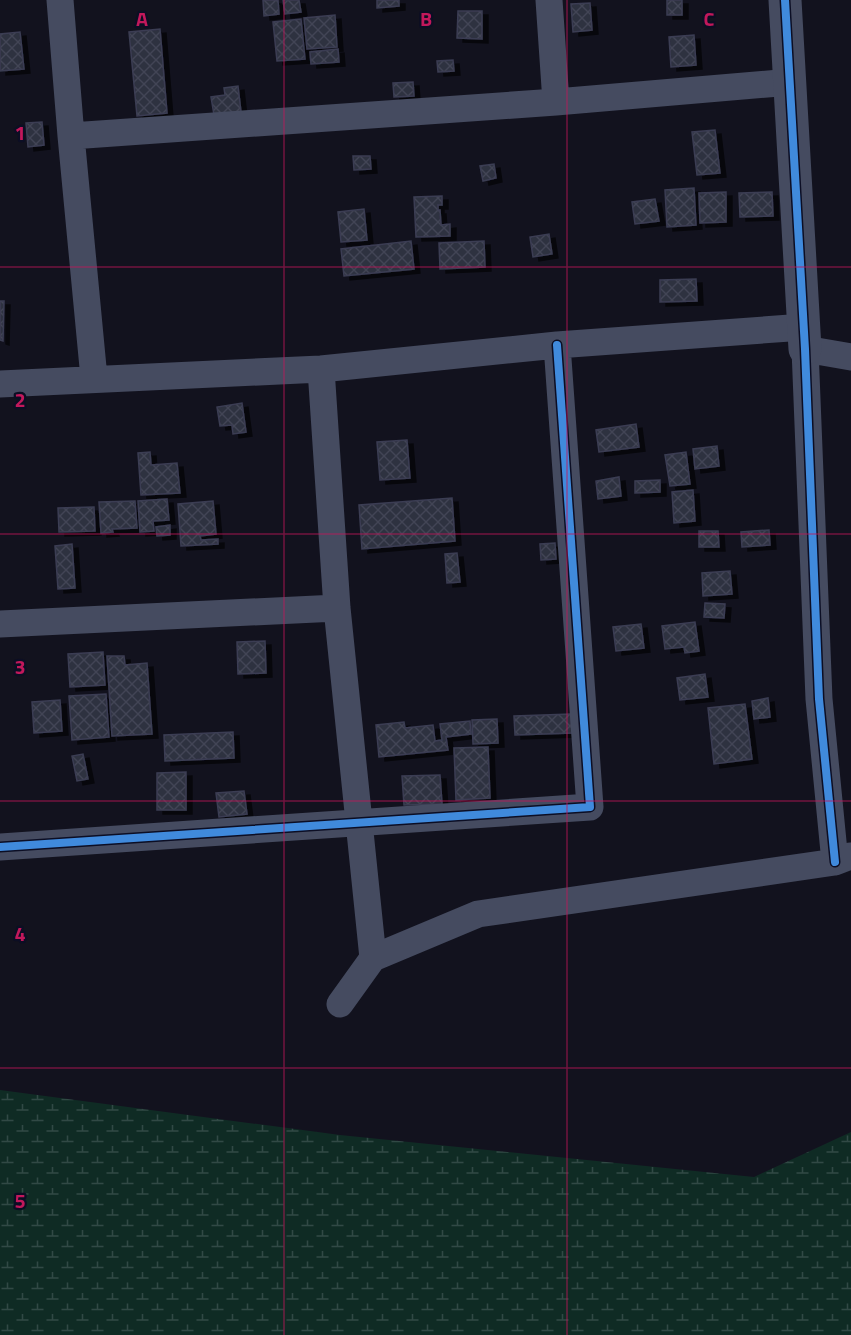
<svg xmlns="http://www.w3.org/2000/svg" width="851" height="1335" viewBox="0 0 851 1335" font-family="'Titillium Web',sans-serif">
<defs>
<pattern id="wetland-marsh" width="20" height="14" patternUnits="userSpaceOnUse" patternTransform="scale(1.5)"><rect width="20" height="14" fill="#0f2b24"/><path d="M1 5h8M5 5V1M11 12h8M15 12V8" fill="none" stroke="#314945"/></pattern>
<pattern id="building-cross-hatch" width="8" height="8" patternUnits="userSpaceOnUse" patternTransform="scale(1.5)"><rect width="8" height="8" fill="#2e3041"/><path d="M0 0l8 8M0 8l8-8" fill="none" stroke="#424454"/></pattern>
<filter id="shadow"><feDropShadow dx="6" dy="4" stdDeviation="0" flood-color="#0009"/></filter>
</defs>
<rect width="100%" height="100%" fill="#12121e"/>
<!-- wetland -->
<path fill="url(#wetland-marsh)" d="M0 1090 340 1135 754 1177 851 1132V1335H0Z"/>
<!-- building -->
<path fill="url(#building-cross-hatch)" stroke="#3b3d53" stroke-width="1.5" filter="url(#shadow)" d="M263 0H278L279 14 264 16Z
M283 0H299L301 12 285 14Z
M377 0H399V6L377 8Z
M667 0H682V15H667Z
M590 3 592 30 573 32 571 4Z
M458 11H482V39L457 38Z
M335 15 337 47 307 49 304 18Z
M301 19 305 59 277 61 273 22Z
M160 29 167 113 137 116 129 32Z
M20 32 24 69 0 71V34Z
M694 35 696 65 671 67 669 37Z
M338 49 339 62 311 64 310 52Z
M453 60 454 71 438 72 437 61Z
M413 82 414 96 394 97 393 83Z
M238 86 241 112 214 115 211 97 225 95 224 88Z
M42 122 44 145 28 147 26 123Z
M715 130 720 173 697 175 692 132Z
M353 156H370L371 169 354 170Z
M494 164 496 178 483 181 480 166Z
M694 188 696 225 667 227 665 190Z
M726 192V222L700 223 699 193Z
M772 192 773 216 740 217 739 193Z
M442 196V205H438V210H440L441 225 450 224V236L416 237 414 197Z
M655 199 659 221 635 224 632 202Z
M364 209 367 240 341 242 338 212Z
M549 234 552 254 533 257 530 237Z
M411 241 414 269 344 276 341 249Z
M484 241 485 267 440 269 439 243Z
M696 279 697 301 660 302V280Z
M0 301H4L3 341 0 340Z
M242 403 246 432 233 434 232 425 220 426 217 407Z
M636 424 639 447 599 452 596 430Z
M407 440 410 478 380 480 377 442Z
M717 446 719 466 695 469 693 449Z
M150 452 151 465 177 463 180 493 141 495 138 453Z
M686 452 690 484 670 486 665 455Z
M619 477 621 496 598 499 596 481Z
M660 480V492L635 493V481Z
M693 490 695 521 674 523 672 492Z
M452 498 455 541 362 549 359 505Z
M167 499 169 520 153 521 154 531 140 532 138 501Z
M135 501 137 528 112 529 113 532 101 533 99 502Z
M213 501 216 534 200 536 201 540 218 539V544L181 546 178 504Z
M94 507 95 531 59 532 58 508Z
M170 525V535L157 536 156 527Z
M769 530 770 545 742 547 741 532Z
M699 531H718L719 547H699Z
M555 543 556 559 541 560 540 544Z
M72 544 75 588 58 589 55 546Z
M457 553 460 582 447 583 445 554Z
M730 571 732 594 703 596 702 573Z
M705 603 725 604 724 618 704 617Z
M695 622 699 651 685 653 684 647 665 649 662 626Z
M641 624 644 648 616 651 613 627Z
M265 641 266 673 238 674 237 642Z
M103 652 105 685 70 687 68 654Z
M107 656H124L125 665 147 663 152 734 112 736Z
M705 674 708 697 680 700 677 678Z
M106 694 109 737 72 740 69 696Z
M768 698 770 717 754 719 752 701Z
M60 700 62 731 34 733 32 702Z
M745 704 752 759 714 764 708 708Z
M571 714 572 733 515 735 514 716Z
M497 719 498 743 473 744 472 720Z
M470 721 471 734 446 737 448 750 379 757 376 725 404 722 405 728 433 725 435 741 442 740 440 724Z
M233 732 234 758 165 761 164 735Z
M488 747 490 798 456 800 454 748Z
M83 754 88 779 77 781 72 756Z
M186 772V810H157V773Z
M440 775 442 804 404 805 402 776Z
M244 791 247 814 219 817 216 793Z"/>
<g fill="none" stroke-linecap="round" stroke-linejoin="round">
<!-- minor -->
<path stroke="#454b60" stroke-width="27" d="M60 0 71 136 94 378
M549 0 556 102
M71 136 556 102 791 82
M321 369 337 608 373 958
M0 384 321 369 557 345 804 327
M0 624 337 608
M0 847 590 807 557 345
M835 862 819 699 805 349 851 357
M340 1004 373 958 478 914 835 862 850 856"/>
<!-- tertiary -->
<path stroke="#454b60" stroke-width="33" d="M785 0 805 349"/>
<!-- cycleway casing -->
<g stroke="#0c0e24" stroke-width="11">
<path id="cycleway" d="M785 0 805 349 819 699 835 862
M0 847 590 807 557 345"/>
</g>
<!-- cycleway -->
<use href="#cycleway" stroke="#408adc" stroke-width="8"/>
</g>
<!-- grid -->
<path fill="none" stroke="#c2185b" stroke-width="1.5" stroke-opacity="0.55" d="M284 0V1335M567 0V1335M0 267H851M0 534H851M0 801H851M0 1068H851"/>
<g font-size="20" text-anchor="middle" font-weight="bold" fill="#c2185b" stroke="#0c0e24" stroke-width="4.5" stroke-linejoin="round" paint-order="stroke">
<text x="142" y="26">A</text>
<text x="426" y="26">B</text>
<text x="709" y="26">C</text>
<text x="20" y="140">1</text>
<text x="20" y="407">2</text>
<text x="20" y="674">3</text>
<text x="20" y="941">4</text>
<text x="20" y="1208">5</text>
</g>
</svg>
